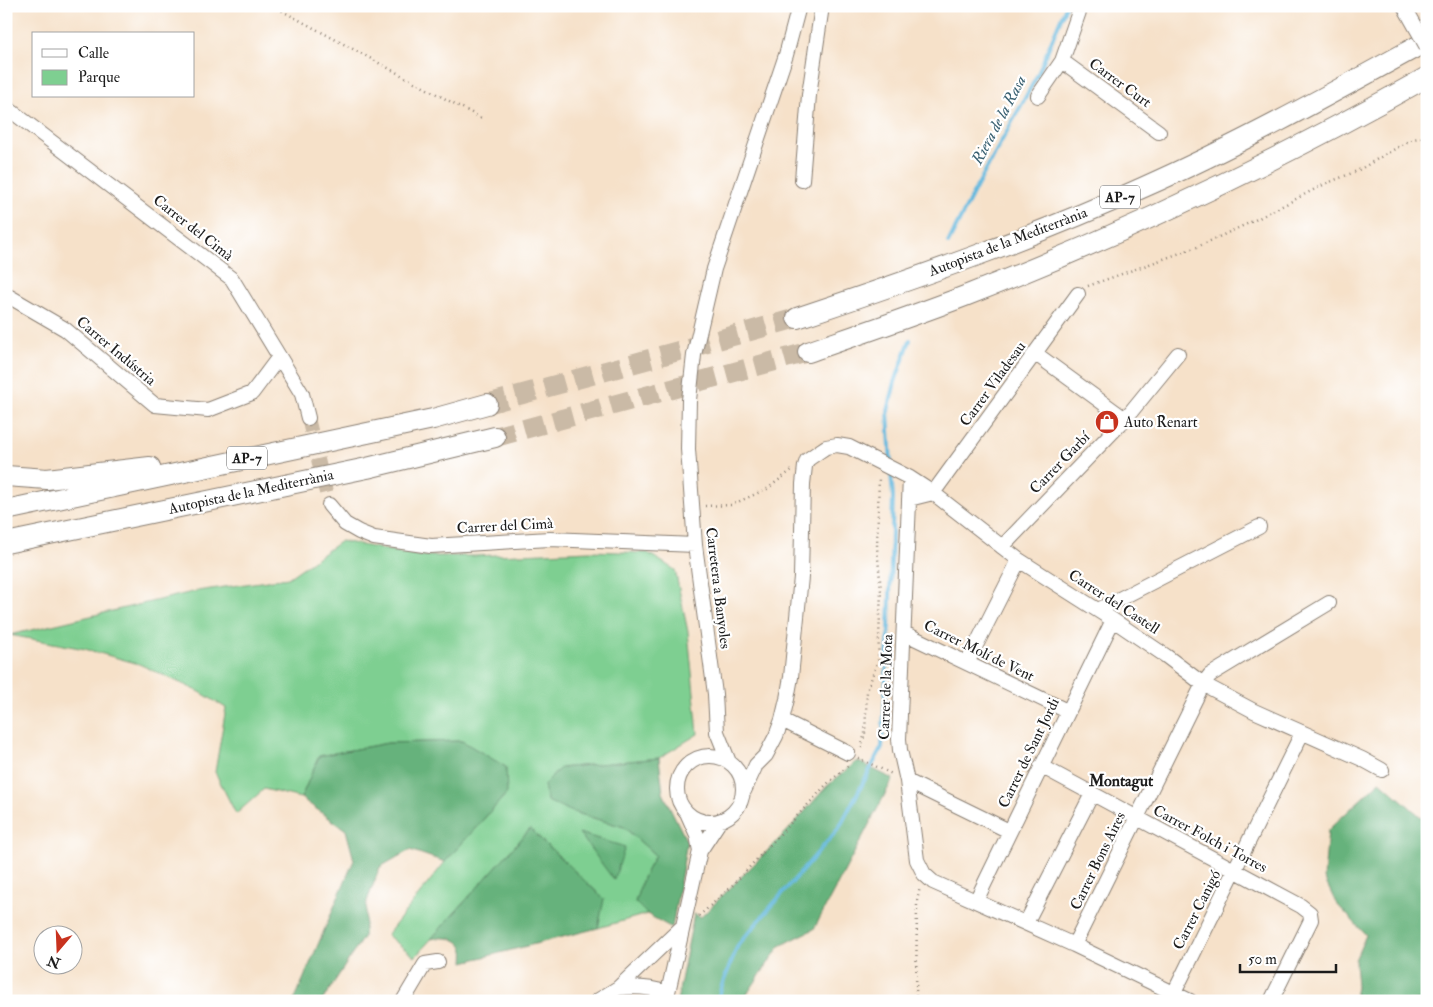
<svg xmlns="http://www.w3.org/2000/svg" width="1433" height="1007" viewBox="0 0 1433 1007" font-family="'IM FELL Double Pica',serif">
<rect width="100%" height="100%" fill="#fff"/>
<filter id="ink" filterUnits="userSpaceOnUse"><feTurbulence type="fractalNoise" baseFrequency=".02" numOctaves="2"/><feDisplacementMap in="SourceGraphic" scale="10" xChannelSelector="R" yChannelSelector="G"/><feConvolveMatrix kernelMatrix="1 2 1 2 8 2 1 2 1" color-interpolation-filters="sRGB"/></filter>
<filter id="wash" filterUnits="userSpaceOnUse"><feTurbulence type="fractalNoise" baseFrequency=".0096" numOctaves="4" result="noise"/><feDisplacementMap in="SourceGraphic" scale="20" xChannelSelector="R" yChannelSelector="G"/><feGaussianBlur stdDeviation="1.12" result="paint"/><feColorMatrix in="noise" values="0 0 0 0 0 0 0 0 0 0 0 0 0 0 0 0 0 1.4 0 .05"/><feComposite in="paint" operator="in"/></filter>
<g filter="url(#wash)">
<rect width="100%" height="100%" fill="#f6e1c9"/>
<!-- green -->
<path fill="#7ecf91" stroke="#4d7656" d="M341 541 419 556H474L590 551 648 553 675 570 688 632 698 734 659 758 560 768 573 812 624 827 655 855 643 878 635 902 647 914 598 928 603 898 530 829 415 957 387 935 445 862 507 793 462 741 388 743 319 756 301 798 264 789 236 814 215 772 226 708 200 692 139 664 85 649 10 635 197 591 288 578Z"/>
<!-- forest -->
<path fill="#66b27b" stroke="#41674c" d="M462 741 506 767 507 793 445 862 410 850 380 867 367 901 364 936 322 1001H294L354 860 346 830 301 798 319 756 388 743Z
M659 758 663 793 687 842 672 928 647 914 635 902 643 878 655 855 624 827 573 812 547 801 544 785 560 768Z
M857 761 893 779 814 929 780 946 747 994 746 1001H677L694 914 701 917 789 829 827 786Z
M1380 781 1421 817 1427 814V1001H1354L1357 986 1355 960 1366 935 1336 903 1324 878 1328 830Z
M530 829 604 899 598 928 464 962C464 959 465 953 464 950 459 936 442 937 431 939Z
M579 833 625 847 614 880Z"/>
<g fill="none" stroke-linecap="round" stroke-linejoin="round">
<!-- stream -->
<path stroke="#5fb6dc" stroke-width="4" d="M948 243 976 188 1037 76 1066 6
M891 466 888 411 895 382 910 340
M718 1001 721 988 738 945 839 828 882 747 889 628 893 497 891 473"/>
</g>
</g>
<g filter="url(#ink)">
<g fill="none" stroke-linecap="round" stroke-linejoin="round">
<!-- minor-tunnel -->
<path stroke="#cabaa6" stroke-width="14" stroke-dasharray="14 7" stroke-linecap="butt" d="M308 418 329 505"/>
<!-- highway-tunnel -->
<path stroke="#cabaa6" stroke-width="20" stroke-dasharray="20 10" stroke-linecap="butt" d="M487 404 797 318
M495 437 808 352"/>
<!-- minor casing -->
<g stroke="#897e72" stroke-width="16">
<path id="minor" d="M1062 61 1159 132
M1038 96 1062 61 1081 6
M6 107 232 279 302 394 308 418
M802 180 809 95 822 6
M6 297H10L65 329 155 405 208 410 252 393 279 357
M1036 354 1125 419
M910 478 899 739 900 750 907 781 917 860 924 874 933 882 1074 945 1190 1001
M909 499 933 493 1078 294
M329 505 345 524 359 532 374 538 431 546 550 539 695 545
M1002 547 1125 419 1178 354
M1098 610 1259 527
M904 633 1067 711
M967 663 1019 560
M782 720 848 753
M677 789a33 33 0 1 1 66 0a33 33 0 1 1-66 0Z
M729 762 717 732 715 694 695 545 688 449 689 400 694 355 714 269 786 55 799 6
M1041 766 1301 906 1310 913 1311 920 1271 1001
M907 781 1009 831
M744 791 756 765 766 755 776 736 782 720 787 699 791 677 801 577 803 484 805 466 807 460 820 451 826 447 837 445 849 447 910 478 933 493 1019 560 1113 620 1166 656 1203 684 1254 711 1362 759 1382 770
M688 815 697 835 700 851
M976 901 1113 620
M1026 923 1092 794
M1074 945 1203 684 1210 675 1329 603
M618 988C636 986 650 987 668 993
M1174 993 1302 733
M403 1001 425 964 438 962
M597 1001 618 988 683 926
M666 1001 700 851 719 822"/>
</g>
<!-- highway casing -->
<g stroke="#897e72" stroke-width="22">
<path id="highway" d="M797 318C914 279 1032 238 1144 187 1241 144 1334 92 1427 41
M808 352C860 334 913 316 965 296 1124 234 1278 161 1427 77
M6 476 47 479 150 467
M6 510 433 419 487 404
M6 543 367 468 495 437"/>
</g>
<!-- path -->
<path stroke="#897e72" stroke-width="2.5" stroke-dasharray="1 4" stroke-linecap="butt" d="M273 6 481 118
M1088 286 1197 247 1249 223 1325 184 1357 171 1412 139 1427 137
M705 506 731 505 767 489 792 470
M861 748 865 733 867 691 878 660 881 591 877 547 879 476
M858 758 892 774
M699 916 729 889 827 784 848 766
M916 1001 917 901 920 887"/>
<!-- minor -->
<use href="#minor" stroke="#fff" stroke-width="14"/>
<!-- highway -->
<use href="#highway" stroke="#fff" stroke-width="20"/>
<!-- minor-bridge casing -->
<g stroke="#897e72" stroke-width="16" stroke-linecap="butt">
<path id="minor-bridge" d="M1404 6 1427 47"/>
</g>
<!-- minor-bridge -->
<use href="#minor-bridge" stroke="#fff" stroke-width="14"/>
</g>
</g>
<!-- icons -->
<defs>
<g id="shop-disc" transform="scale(1.25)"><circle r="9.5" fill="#c8321e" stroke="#fff"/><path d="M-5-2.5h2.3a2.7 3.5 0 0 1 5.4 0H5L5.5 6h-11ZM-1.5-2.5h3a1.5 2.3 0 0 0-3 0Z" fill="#fff"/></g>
</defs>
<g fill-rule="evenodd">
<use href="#shop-disc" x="1107" y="422"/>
</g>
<g text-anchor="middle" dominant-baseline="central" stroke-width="4.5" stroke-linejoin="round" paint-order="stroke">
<!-- shield labels -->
<g fill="#fff" stroke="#606060" stroke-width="1">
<rect x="1100" y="185.5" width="40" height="23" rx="4"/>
<rect x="227" y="446.5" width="40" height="23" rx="4"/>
</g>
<g font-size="14" font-weight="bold" fill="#1c1c1c">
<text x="1120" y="197">AP-7</text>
<text x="247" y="458">AP-7</text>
</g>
<!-- street labels -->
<g font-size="15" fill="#1c1c1c" stroke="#fff">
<text transform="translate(1120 83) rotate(36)">Carrer Curt</text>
<text transform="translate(193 228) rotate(38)">Carrer del Cimà</text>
<text transform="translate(1008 242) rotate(-21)">Autopista de la Mediterrània</text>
<text transform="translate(116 351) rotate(40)">Carrer Indústria</text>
<text transform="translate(993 384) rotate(-54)">Carrer Viladesau</text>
<text transform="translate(1060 463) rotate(-46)">Carrer Garbí</text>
<text transform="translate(251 492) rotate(-12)">Autopista de la Mediterrània</text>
<text transform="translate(505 526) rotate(-3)">Carrer del Cimà</text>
<text transform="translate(718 588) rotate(83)">Carretera a Banyoles</text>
<text transform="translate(1114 602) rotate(33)">Carrer del Castell</text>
<text transform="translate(979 651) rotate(26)">Carrer Molí de Vent</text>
<text transform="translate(886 687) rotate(-88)">Carrer de la Mota</text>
<text transform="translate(1029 753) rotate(-64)">Carrer de Sant Jordi</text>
<text transform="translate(1210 839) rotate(28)">Carrer Folch i Torres</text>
<text transform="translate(1098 861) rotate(-64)">Carrer Bons Aires</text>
<text transform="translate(1197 910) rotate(-63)">Carrer Canigó</text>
</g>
<!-- poi labels -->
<g font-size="15" fill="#1c1c1c" stroke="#fff" text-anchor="start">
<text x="1124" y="422">Auto Renart</text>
</g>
<!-- water labels -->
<g font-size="16" font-style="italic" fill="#3a6172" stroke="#fff">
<text transform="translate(999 120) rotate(-62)">Riera de la Rasa</text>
</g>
<!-- neighbourhood labels -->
<g font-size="16" font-weight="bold" fill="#1c1c1c" stroke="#fff">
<text x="1121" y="781">Montagut</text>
</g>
</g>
<!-- margin -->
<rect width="1433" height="1007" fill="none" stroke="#fff" stroke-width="25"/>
<!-- legend -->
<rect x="32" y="32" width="162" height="65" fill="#ffffff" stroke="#a4a4a4"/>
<rect x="42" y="49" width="25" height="8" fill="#ffffff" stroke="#a4a4a4"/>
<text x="78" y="58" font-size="15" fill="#1c1c1c">Calle</text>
<rect x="42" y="70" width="25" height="15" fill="#7ecf91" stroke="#a4a4a4"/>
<text x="78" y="82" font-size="15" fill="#1c1c1c">Parque</text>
<!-- north arrow -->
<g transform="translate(58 950) rotate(199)"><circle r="24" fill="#ffffff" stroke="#a4a4a4"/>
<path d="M0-4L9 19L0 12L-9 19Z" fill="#c8321e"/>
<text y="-8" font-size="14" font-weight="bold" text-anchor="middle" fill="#1c1c1c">N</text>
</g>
<!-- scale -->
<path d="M1240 964v8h96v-8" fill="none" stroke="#1c1c1c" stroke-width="2.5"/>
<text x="1248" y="964" font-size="15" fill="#1c1c1c" stroke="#ffffff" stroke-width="4" paint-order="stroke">50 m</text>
</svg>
